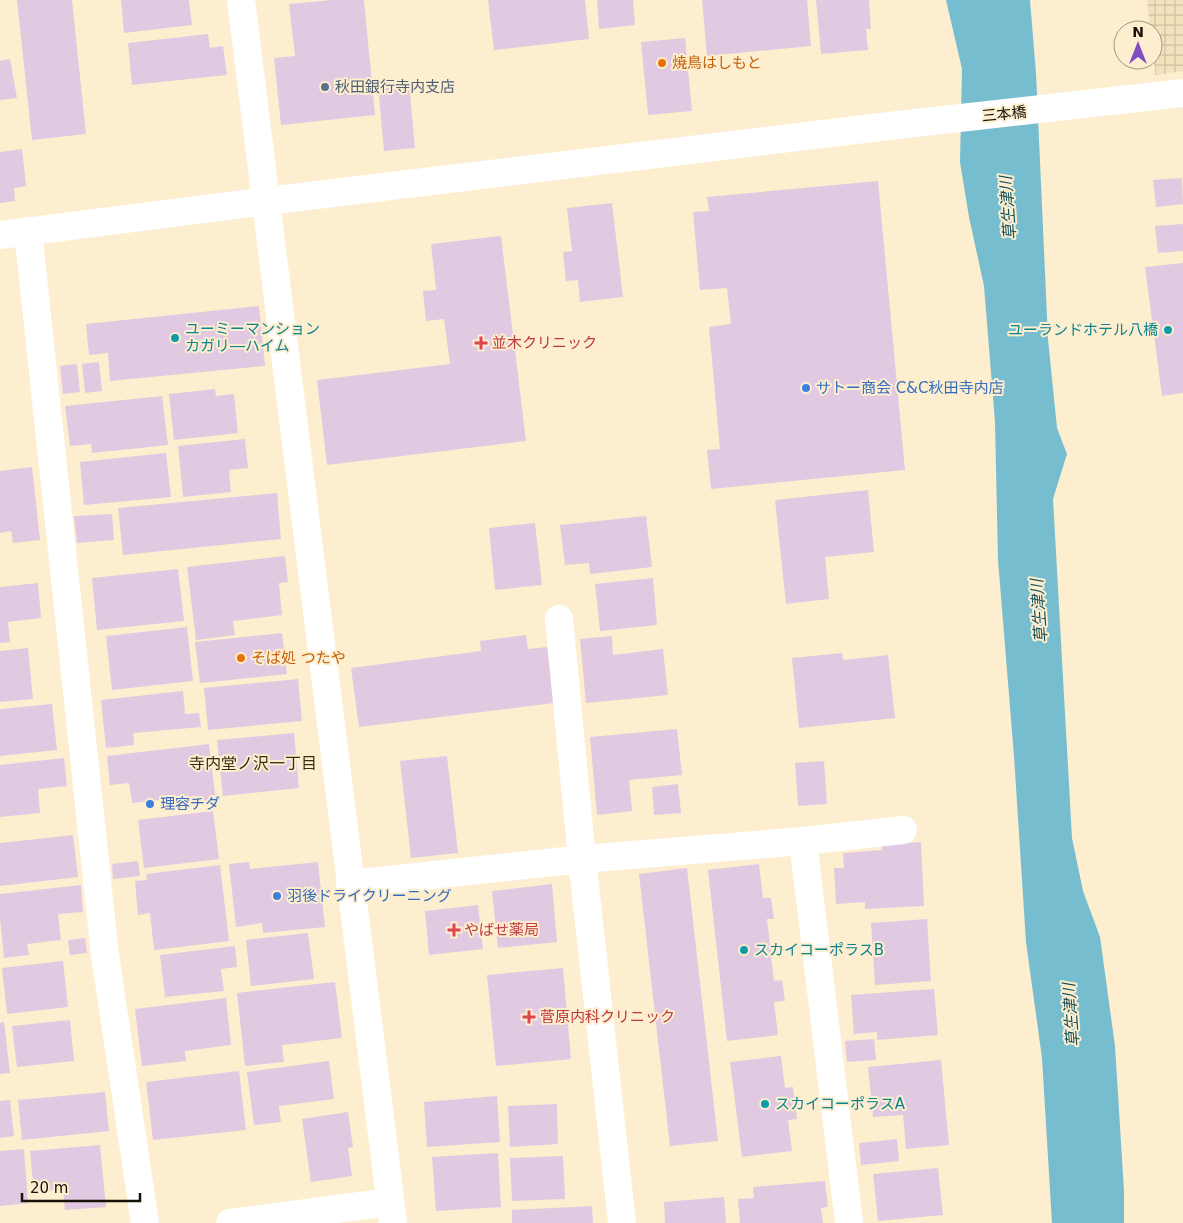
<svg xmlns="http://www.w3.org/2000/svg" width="1183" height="1223" viewBox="0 0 1183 1223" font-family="'DejaVu Sans','Noto Sans JP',sans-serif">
<defs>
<pattern id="industrial-grid" width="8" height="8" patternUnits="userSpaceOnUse" patternTransform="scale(1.25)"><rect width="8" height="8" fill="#f2e1bb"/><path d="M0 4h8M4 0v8" fill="none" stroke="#cfc09f"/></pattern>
</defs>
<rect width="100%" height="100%" fill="#fceecf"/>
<!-- industrial -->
<path fill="url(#industrial-grid)" d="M1147 0H1183V71L1155 75 1153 30H1150Z"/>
<!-- water -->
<path fill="#76becf" d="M946 0H1030L1036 73 1048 339 1057 428 1067 454 1053 499 1072 838 1083 891 1100 937 1115 1046 1124 1191V1223H1052L1042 1058 1026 942 1014 756 998 560 995 422 984 286 969 217 960 162 962 69Z"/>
<!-- building -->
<path fill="#e2c9e2" d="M17 0H72L86 134 32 140Z
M121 0H189L192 25 124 33Z
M332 0H364L375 115 281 125 274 58 295 56 289 4Z
M488 0H585L589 39 494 50Z
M597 0H633L635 25 599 29Z
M702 0H807L811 46 707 56Z
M816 0H869L871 29H866L868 50 821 54Z
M208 34 210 48 223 46 227 75 132 85 128 43Z
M685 38 692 111 648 115 641 42Z
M10 59 17 98 0 100V61Z
M409 82 415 148 384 151 378 85Z
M22 149 26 186 14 188 15 201 0 203V152Z
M1182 178 1183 204 1156 207 1153 180Z
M878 181 905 470 711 489 707 450 720 449 709 327 731 324 727 288 700 290 693 212 709 211 707 197Z
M612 203 623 297 580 302 578 280 566 281 563 252 572 251 567 208Z
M1183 224V251L1158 253 1155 226Z
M501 236 526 441 327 465 317 380 450 364 444 319 426 321 423 291 436 290 431 244Z
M1183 263V393L1162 396 1145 267Z
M259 306 265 366 110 381 108 353 89 355 86 324Z
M99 362 102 391 85 393 82 364Z
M77 364 80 392 63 394 60 366Z
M215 389 216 396 234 394 238 433 174 440 169 394Z
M162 396 168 445 92 453 91 444 70 446 65 406Z
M245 439 248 468 229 470 231 492 183 497 178 446Z
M166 453 171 497 84 505 80 462Z
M32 467 40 540 13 543 11 531 0 533V471Z
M868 490 874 552 825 557 829 599 786 604 775 500Z
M277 493 281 539 123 555 118 508Z
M112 514 114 540 77 543 74 516Z
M646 516 652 567 590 574 589 563 565 565 560 525Z
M535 523 542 585 495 590 489 528Z
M285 556 288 582 279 583 282 615 233 621 235 635 196 640 187 567Z
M178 569 184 621 97 630 92 578Z
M653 578 657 625 600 631 595 584Z
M38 583 41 618 8 622 10 642 0 643V587Z
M187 627 193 681 112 690 106 636Z
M282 633 287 674 200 683 195 642Z
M526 635 528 649 547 647 554 703 359 727 351 668 481 651 480 641Z
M612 636 613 655 663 649 668 695 586 703 580 639Z
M28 648 33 699 0 702V651Z
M842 653 843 660 888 655 895 718 799 728 792 658Z
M298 679 302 721 208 730 204 688Z
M183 691 185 714 199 713 201 727 133 733 134 745 106 748 101 700Z
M52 704 57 750 0 756V709Z
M677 729 682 775 629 780 632 811 597 815 590 737Z
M294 733 299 788 223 796 217 740Z
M209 744 216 801 198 803 197 796 132 803 129 783 110 785 107 756Z
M447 756 458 853 411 858 400 761Z
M64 758 67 786 38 789 40 813 0 817V765Z
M824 761 827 804 798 806 795 763Z
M678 784 681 813 654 815 652 787Z
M213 811 219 859 144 868 138 820Z
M73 835 78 877 0 886V843Z
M921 842 924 906 865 909V902L836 904 834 868H844L843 853 882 850 881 845Z
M138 861 140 876 113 879 112 864Z
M249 862 250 869 318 862 325 927 263 933 262 923 236 927 229 864Z
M759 864 763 898H771L774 919H767L774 981 782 980 785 1001 774 1002 778 1035 727 1041 708 870Z
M220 865 229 941 154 950 150 913 138 915 135 881 147 880 146 874Z
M687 868 718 1141 670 1146 639 874Z
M552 884 557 942 498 948 492 891Z
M81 885 83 912 58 914 61 940 27 944 29 955 4 958 0 918V894Z
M478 905 483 949 429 955 425 911Z
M927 919 931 981 875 985 871 923Z
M308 933 314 979 251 986 246 940Z
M85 938 87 953 70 955 68 940Z
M235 946 237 967 221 969 224 991 165 997 160 955Z
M63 961 68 1007 7 1014 2 968Z
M563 968 571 1059 496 1066 487 975Z
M335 982 342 1038 282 1045 284 1062 245 1066 237 993Z
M934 989 938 1035 877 1040V1032L854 1034 851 995Z
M226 998 231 1045 185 1051 186 1061 142 1066 135 1009Z
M70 1020 74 1061 17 1067 12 1026Z
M4 1022 10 1073 0 1074V1023Z
M874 1039 876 1060 847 1062 845 1041Z
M781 1056 785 1088 793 1087 797 1119 788 1120 792 1151 742 1157 730 1062Z
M941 1060 949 1145 906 1149 903 1115 873 1117 868 1067Z
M329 1061 334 1099 279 1106 281 1122 254 1125 247 1072Z
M239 1071 246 1130 153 1140 146 1082Z
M105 1092 109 1131 22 1140 18 1100Z
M497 1096 500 1142 427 1147 424 1102Z
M10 1100 14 1136 0 1138V1101Z
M557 1104 558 1144 510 1147 508 1106Z
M348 1112 353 1147 348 1148 352 1176 311 1182 302 1119Z
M897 1139 899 1161 861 1165 859 1143Z
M100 1145 106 1207 65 1210 63 1189 34 1192 30 1151Z
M24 1149 28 1203 0 1206V1151Z
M498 1153 501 1207 436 1211 432 1157Z
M563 1156 565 1199 512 1201 510 1158Z
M938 1168 943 1215 878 1221 873 1174Z
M825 1181 828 1207 821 1208 823 1223H740L738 1199 754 1198 753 1187Z
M724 1197 726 1223H665L664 1202Z
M592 1206 593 1223H512V1210Z"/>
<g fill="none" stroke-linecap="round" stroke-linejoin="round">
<!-- street -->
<path stroke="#fff" stroke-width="28" d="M241 0 393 1223
M28 231 105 955 145 1223
M0 235 267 201
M559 619 582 859 622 1223
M803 841 849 1223
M350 884 582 859 803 841 903 830
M230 1223 390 1202"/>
<!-- secondary -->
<path stroke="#fff" stroke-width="28" d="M267 201 889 126 1183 93"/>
</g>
<!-- markers -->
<g fill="#e8710a" stroke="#fceecf" stroke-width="2">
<circle cx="662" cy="63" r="5"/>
<circle cx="241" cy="658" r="5"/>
</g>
<circle fill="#5c6f8a" stroke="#fceecf" stroke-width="2" cx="325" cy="87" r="5"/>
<g fill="#0f9aa8" stroke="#fceecf" stroke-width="2">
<circle cx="1168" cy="330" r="5"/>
<circle cx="175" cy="338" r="5"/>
<circle cx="744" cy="950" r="5"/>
<circle cx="765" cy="1104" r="5"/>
</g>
<g fill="#e0444e" stroke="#fceecf" stroke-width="2">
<path d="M478.5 335.5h5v5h5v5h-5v5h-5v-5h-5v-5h5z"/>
<path d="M451.5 922.5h5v5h5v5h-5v5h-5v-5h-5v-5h5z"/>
<path d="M526.5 1009.5h5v5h5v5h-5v5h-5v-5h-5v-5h5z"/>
</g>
<g fill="#3f7fe0" stroke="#fceecf" stroke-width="2">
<circle cx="806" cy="388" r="5"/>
<circle cx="150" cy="804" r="5"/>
<circle cx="277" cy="896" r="5"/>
</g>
<g text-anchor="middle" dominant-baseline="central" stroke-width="4" stroke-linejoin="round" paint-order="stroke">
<!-- food labels -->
<g font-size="15" fill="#c56008" stroke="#fceecf" text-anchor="start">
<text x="672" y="63">焼鳥はしもと</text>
<text x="251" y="658">そば処 つたや</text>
</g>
<!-- service labels -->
<g font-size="15" fill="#4e5e75" stroke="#fceecf" text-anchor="start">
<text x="335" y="87">秋田銀行寺内支店</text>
</g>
<!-- street labels -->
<g font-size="15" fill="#181308" stroke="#fceecf">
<text transform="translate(1004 114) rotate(-6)">三本橋</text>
</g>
<!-- culture labels -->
<g font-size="15" fill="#0d838f" stroke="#fceecf" text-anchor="start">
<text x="185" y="329">ユーミーマンション<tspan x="185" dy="17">カガリ―ハイム</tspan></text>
<text x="1158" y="330" text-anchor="end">ユーランドホテル八橋</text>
<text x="754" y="950">スカイコーポラスB</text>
<text x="775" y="1104">スカイコーポラスA</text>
</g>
<!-- health labels -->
<g font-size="15" fill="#be3a42" stroke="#fceecf" text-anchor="start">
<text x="492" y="343">並木クリニック</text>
<text x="464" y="930">やばせ薬局</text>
<text x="540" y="1017">菅原内科クリニック</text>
</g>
<!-- shop labels -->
<g font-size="15" fill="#366cbe" stroke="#fceecf" text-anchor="start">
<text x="816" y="388">サトー商会 C&amp;C秋田寺内店</text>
<text x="160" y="804">理容チダ</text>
<text x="287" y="896">羽後ドライクリーニング</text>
</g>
<!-- water labels -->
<g font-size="16" font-style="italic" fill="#0f4f5b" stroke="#fceecf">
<text transform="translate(1008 208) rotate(-94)">草生津川</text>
<text transform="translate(1039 611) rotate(-94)">草生津川</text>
<text transform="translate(1071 1015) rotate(-94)">草生津川</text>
</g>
<!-- neighbourhood labels -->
<g font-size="16" fill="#372d13" stroke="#fceecf">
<text x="253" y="763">寺内堂ノ沢一丁目</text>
</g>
</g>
<!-- north arrow -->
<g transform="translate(1138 45)"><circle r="24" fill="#fceecf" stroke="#a1967f"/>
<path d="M0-4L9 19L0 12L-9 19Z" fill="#834dc4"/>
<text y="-8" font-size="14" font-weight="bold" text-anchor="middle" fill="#181308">N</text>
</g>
<!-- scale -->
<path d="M22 1193v8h118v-8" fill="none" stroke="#181308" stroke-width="2.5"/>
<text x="30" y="1193" font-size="15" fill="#181308" stroke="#fceecf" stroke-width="4" paint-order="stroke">20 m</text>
</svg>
